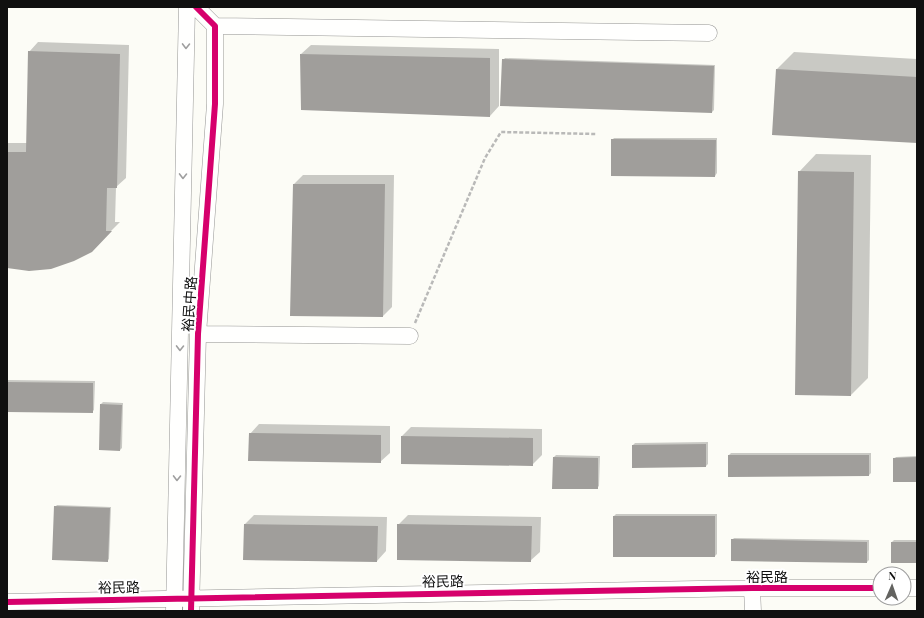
<svg xmlns="http://www.w3.org/2000/svg" width="924" height="618" viewBox="0 0 924 618" font-family="'Playfair Display','Noto Sans SC',serif">
<rect width="100%" height="100%" fill="#fcfcf6"/>
<!-- shadow -->
<path fill="#0003" d="M38 42 129 45 126 178 116 187 115 222H120L91 251 7 267V143H27L29 52Z
M311 45 499 49V106L490 116 301 54Z
M794 52 917 59V142L777 69Z
M505 58 715 65 714 110 712 112 503 60Z
M614 138H717V173L715 176 612 140Z
M816 154 871 155 868 378 851 395 799 172Z
M303 175H394L392 307 383 316 294 184Z
M7 380 95 381 94 410 92 412 7 411Z
M103 402 123 403 122 448 120 450 101 404Z
M259 424 390 426V453L380 462 250 434Z
M411 427 542 429V455L532 465 402 436Z
M708 442V464L706 466 633 445 635 443Z
M731 453H871V473L869 475 729 455Z
M556 455 600 456 599 486 597 488 554 457Z
M917 456V481L894 459 896 457Z
M57 505 111 507 109 559 107 561 55 507Z
M616 514H717V554L715 556 614 516Z
M254 515 387 517 386 551 377 561 245 524Z
M408 515 541 517 540 552 530 561 398 525Z
M734 538 869 540V560L867 562 732 540Z
M894 540H917V562L892 542Z"/>
<!-- building -->
<path fill="#a09e9b" d="M28 51 120 54 117 188H107L106 231H112L92 252 74 261 51 269 29 271 7 268V152H26Z
M300 54 490 58V117L301 110Z
M502 59 714 66 712 113 500 106Z
M776 69 917 77V143L772 135Z
M611 139 716 140 715 177 611 176Z
M798 171 854 172 851 396 795 395Z
M293 184H385L383 317 290 316Z
M7 382 93 383V413L7 412Z
M100 404 122 405 120 451 99 450Z
M249 433 381 435V463L248 461Z
M401 436 533 438V466L401 464Z
M706 444V467L632 468V445Z
M728 455H869V476L728 477Z
M553 457 598 458V489H552Z
M917 457V482H893V458Z
M54 506 110 508 108 562 52 560Z
M613 516H715V557H613Z
M244 524 378 526 377 562 243 560Z
M397 524 532 526 531 562 397 560Z
M731 539 867 542V563L731 561Z
M891 542H917V563H891Z"/>
<g fill="none" stroke-linecap="round" stroke-linejoin="round">
<!-- minor casing -->
<g stroke="#969694" stroke-width="17">
<path id="minor" d="M215 26 709 33
M198 334 410 336
M752 588 753 611
M904 588H917
M7 602 752 588H880
M174 611 187 7
M191 611 198 334 215 104V26L196 7"/>
</g>
<!-- path -->
<path stroke="#b9b9b8" stroke-width="2.5" stroke-dasharray="4 2" stroke-linecap="butt" d="M415 323 485 158 501 132 596 134"/>
<!-- minor -->
<use href="#minor" stroke="#fffffe" stroke-width="16"/>
<!-- cycleway casing -->
<g stroke="#fff" stroke-width="8">
<path id="cycleway" d="M7 602 752 588H880
M191 611 198 334 215 104V26L196 7"/>
</g>
<!-- cycleway -->
<use href="#cycleway" stroke="#d6006c" stroke-width="6"/>
</g>
<!-- one-way arrows -->
<defs><path id="oneway-chevron" d="M-2-3.5L2.5 0L-2 3.5" fill="none" stroke-width="1.6" stroke-linecap="round" stroke-linejoin="round"/></defs>
<g stroke="#9f9f9f">
<use href="#oneway-chevron" transform="translate(186 46) rotate(91)"/>
<use href="#oneway-chevron" transform="translate(183 176) rotate(91)"/>
<use href="#oneway-chevron" transform="translate(180 348) rotate(91)"/>
<use href="#oneway-chevron" transform="translate(177 478) rotate(91)"/>
</g>
<g text-anchor="middle" dominant-baseline="central" stroke-width="4" stroke-linejoin="round" paint-order="stroke">
<!-- street labels -->
<g font-size="14" fill="#101010" stroke="#fff">
<text transform="translate(189 304) rotate(-86)">裕民中路</text>
<text x="767" y="576">裕民路</text>
<text transform="translate(443 581) rotate(-1)">裕民路</text>
<text transform="translate(119 587) rotate(-1)">裕民路</text>
</g>
</g>
<!-- border -->
<rect width="924" height="618" fill="none" stroke="#101010" stroke-width="16"/>
<!-- north arrow -->
<g transform="translate(892 586) rotate(2)"><circle r="19" fill="#ffffff" stroke="#9f9f9f"/>
<path d="M0-3L7 15L0 10L-7 15Z" fill="#636360"/>
<text y="-6" font-size="11" font-weight="bold" text-anchor="middle" fill="#101010">N</text>
</g>
</svg>
